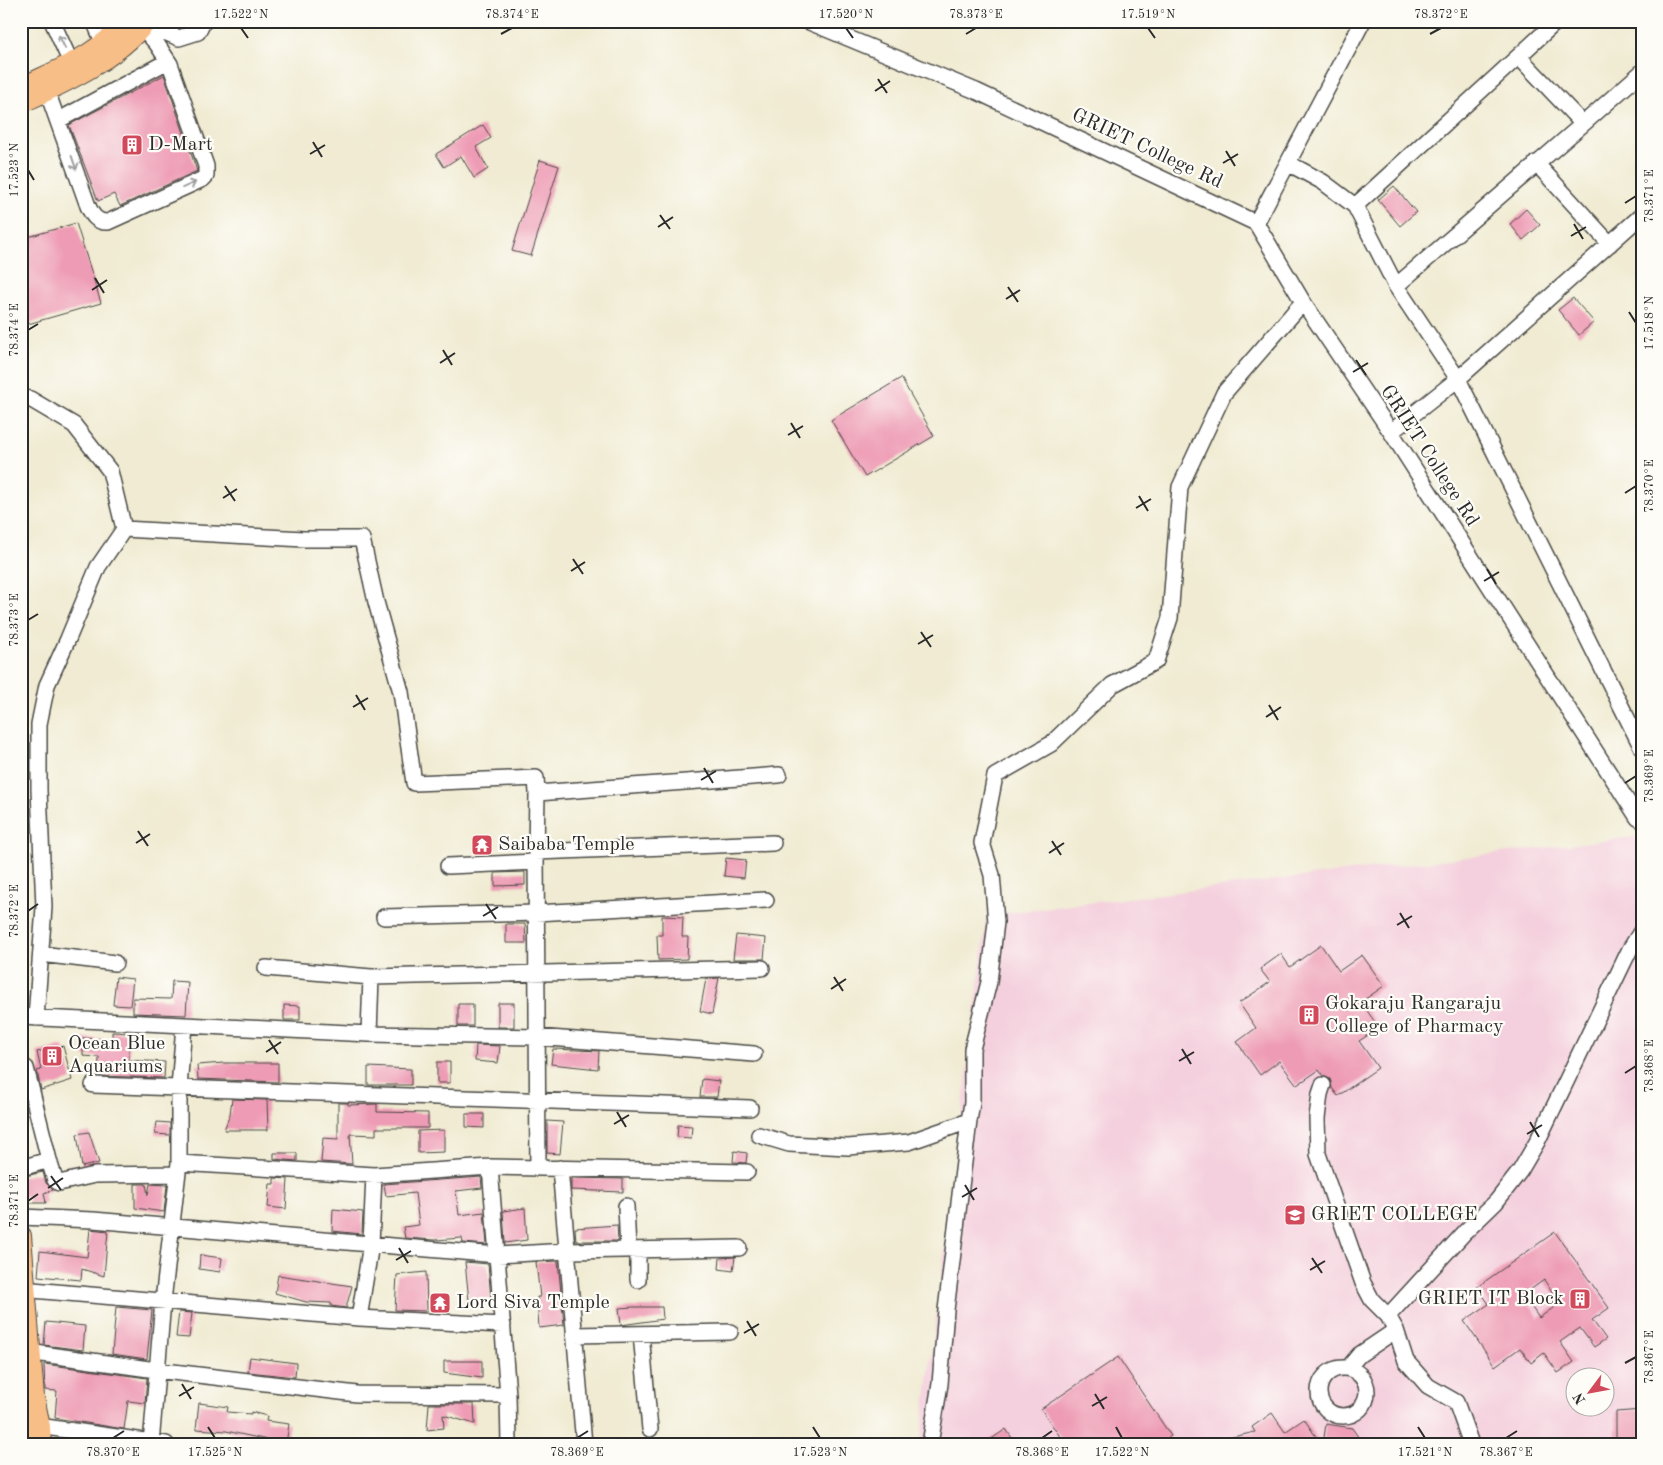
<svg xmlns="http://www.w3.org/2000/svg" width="1663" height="1465" viewBox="0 0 1663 1465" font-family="'Old Standard TT',serif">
<rect width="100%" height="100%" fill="#fdfcf7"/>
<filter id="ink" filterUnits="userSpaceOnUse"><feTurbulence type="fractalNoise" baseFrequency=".02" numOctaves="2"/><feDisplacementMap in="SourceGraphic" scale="10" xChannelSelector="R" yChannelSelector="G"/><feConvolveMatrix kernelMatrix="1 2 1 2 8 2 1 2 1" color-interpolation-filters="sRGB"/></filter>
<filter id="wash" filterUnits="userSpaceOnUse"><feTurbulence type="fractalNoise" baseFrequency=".0096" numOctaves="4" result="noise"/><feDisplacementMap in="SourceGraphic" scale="20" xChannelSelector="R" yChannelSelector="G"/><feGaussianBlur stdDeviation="1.12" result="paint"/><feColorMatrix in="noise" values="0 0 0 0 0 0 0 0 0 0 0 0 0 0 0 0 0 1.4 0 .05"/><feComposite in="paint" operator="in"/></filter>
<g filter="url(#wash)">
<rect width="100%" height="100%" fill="#f0ebd2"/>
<!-- built -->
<path fill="#f4cfdd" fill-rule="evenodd" d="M1642 836V1444H920L987 915ZM1576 1378H1606V1408H1576Z"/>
<g id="blocks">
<!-- building -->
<path fill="#ee9cb5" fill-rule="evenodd" d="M164 75 197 171 120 206 114 194 98 201 69 125Z
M483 125 491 138 476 147 488 169 474 178 461 156 444 167 436 154Z
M540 160 559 166 531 256 512 251Z
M1394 186 1416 212 1400 226 1378 200Z
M1526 209 1540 225 1523 240 1510 224Z
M76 223 101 303 21 326V239Z
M1573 298 1594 322 1579 335 1558 310Z
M901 378 934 436 865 477 831 420Z
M726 858 746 860 744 878 724 876Z
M525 872V885L495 886V873Z
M662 916 683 917 682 937H688L687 959 658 960 657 935H662Z
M506 924H525L526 943H506Z
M736 935 766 938 764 959H733Z
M1321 945 1339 971 1362 955 1384 986 1361 1002 1379 1028 1359 1041 1378 1068 1338 1096 1332 1088 1330 1079 1323 1076 1319 1070 1297 1085 1279 1061 1260 1075 1237 1042 1256 1028 1239 1003 1270 982 1260 969 1281 954 1290 967Z
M116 977 133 979 130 1006 113 1005Z
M719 978 712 1014 700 1011 706 979Z
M172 981 188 982 186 1015 133 1013V998L171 999Z
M498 1003H514V1027H498Z
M458 1004H473V1026H458Z
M284 1005 300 1006V1020H284Z
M112 1032 130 1033 129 1060 165 1062 164 1078 98 1076 99 1057 83 1056V1038L112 1040Z
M476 1045 500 1046 498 1063 475 1061Z
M63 1046 72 1080 41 1090 37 1071 41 1070 37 1052Z
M553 1049 599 1051 598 1069 551 1064Z
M437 1062H450V1083H437Z
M224 1063H278V1082L198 1079 197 1065Z
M368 1067 411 1069V1085H368Z
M702 1079 719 1081 717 1097H700Z
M232 1099 267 1100 268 1130H224L230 1114Z
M338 1103H348V1105L377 1104V1112L428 1113V1128H376V1135L350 1134 352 1164 321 1162 323 1138 338 1139Z
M466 1114H484V1128L466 1127Z
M547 1121 563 1122 560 1154 547 1153Z
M157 1122 170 1123V1135L155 1134Z
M678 1125 692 1126 691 1138 677 1137Z
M444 1130V1152L418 1153V1131Z
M89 1132 99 1163 82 1167 77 1134Z
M734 1151 747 1153 746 1163 733 1162Z
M274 1153H297V1161L274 1159Z
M43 1172 46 1183 53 1190 44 1193 46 1203H29L28 1196 21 1198V1177Z
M481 1177 482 1188 456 1191 459 1215 484 1212 487 1245 463 1243 462 1238 435 1240 405 1238 403 1227 419 1225 415 1193 386 1196 384 1184Z
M274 1178 288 1179 286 1209 268 1207 270 1184H274Z
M571 1178 623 1179V1192L571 1190Z
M135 1184H146L148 1195 150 1184 167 1185 164 1212 135 1208Z
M525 1208 527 1240 505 1243 503 1211Z
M333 1209 363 1212 362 1234 332 1231Z
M617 1225 618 1241H576L575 1228Z
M90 1229 108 1231 104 1276 82 1269 81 1280 38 1276 40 1251 87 1257Z
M1555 1232 1609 1308 1592 1320 1606 1339 1594 1347 1580 1328 1560 1342 1574 1362 1558 1373 1544 1353 1531 1363 1520 1348 1495 1366 1464 1321 1489 1304 1477 1287ZM1544 1280 1560 1303 1539 1318 1523 1295Z
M200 1255 222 1258 220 1272 199 1269Z
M735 1257 733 1271 719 1269 720 1258Z
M558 1261 564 1325 539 1328 537 1297H540L536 1262Z
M465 1262 488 1264 491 1299 469 1301Z
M426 1272 427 1311 395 1310 397 1275Z
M278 1275 352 1286 346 1308 331 1306V1303L306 1302 275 1293Z
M116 1307 152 1310 147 1359 112 1354Z
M633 1307H662L663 1319 621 1325 619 1308Z
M179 1312 192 1313 189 1338 176 1337Z
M46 1322 85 1326 83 1350 44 1345Z
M250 1357 296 1363 295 1377 248 1372Z
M1118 1357 1171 1436 1160 1444H1065L1041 1409Z
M444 1361H482V1378L444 1373Z
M44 1364 147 1378 145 1403 128 1401 124 1429 55 1418 57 1391 45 1390Z
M199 1403 228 1407 227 1412 251 1414V1412L267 1416 266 1421 289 1424 286 1444 226 1431 196 1429Z
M429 1404H474L475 1424 443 1415 444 1428 427 1430Z
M1642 1410V1444H1616V1412Z
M1272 1413 1285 1432 1304 1419 1321 1444H1225L1224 1439 1255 1432 1252 1427Z
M1326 1424 1352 1428 1363 1444H1323Z
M1006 1429 1016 1444H984Z"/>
</g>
</g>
<g filter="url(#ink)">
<use href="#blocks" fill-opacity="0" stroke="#494844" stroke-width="1"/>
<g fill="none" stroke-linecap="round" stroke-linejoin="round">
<!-- minor casing -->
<g stroke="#494844" stroke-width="18">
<path id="minor" d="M52 21 71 63
M94 21 103 42
M807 21 976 91 1256 223 1303 302 1391 432 1638 818 1642 820
M145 24 179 38 198 32 204 21
M47 91 88 206C92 215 97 223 108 222L203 179 206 176V166L170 64 157 44 142 27
M59 120 168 61
M1583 124 1642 72
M1288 163 1323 182 1355 206 1396 286 1458 379 1642 748
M1536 163 1610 244
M1355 206 1557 21
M1256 223 1363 21
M1396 286 1583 124 1519 57
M21 397 30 399 74 425 110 471 124 529 304 539H362L376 602 401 692 414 783 536 778 537 793
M1391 432 1458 379 1642 215
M536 852 537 793 779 775
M448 866 536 862
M384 917 536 913 766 900
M41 954 115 963
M266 968 371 977 762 968
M21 1017 369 1034 537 1037 754 1054
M36 1018 44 907 39 790V724L47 685 68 639 98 567 124 529
M369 1034 371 977
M93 1085 750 1108
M1323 1085 1320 1094 1317 1118 1318 1154 1363 1283 1372 1300 1388 1316 1396 1330 1406 1361 1428 1386 1456 1402 1471 1444
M759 1135 789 1144 848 1147 909 1142 969 1121 972 1103V1049L989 982 996 922 992 875 982 843 995 776 1051 744 1112 685 1156 661 1170 618 1180 487 1224 393 1303 302
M49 1160 55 1180 59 1183 95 1175 178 1174
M179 1163 374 1175 490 1167 747 1172
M490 1167 508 1395 509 1444
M21 1168 49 1160 26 1068
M538 1168 536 852 773 843
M560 1168 584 1444
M626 1206 628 1250
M21 1217 93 1220 497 1255 567 1251 739 1248
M638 1280V1250
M21 1289 359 1318 371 1244 374 1175
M1388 1316 1465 1232 1496 1202 1520 1171 1537 1142 1630 949 1642 930
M359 1318 503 1325
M641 1334 650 1429
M574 1335 730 1332
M21 1351 156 1370 357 1394 508 1395
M1319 1392a24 24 0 1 1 48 0a24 24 0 1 1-48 0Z
M1348 1368 1359 1355 1396 1330
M31 1425 166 1444
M151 1444 163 1301 179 1163V1088L184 1025
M930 1444 940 1384 946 1310 969 1121"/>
</g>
<!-- major casing -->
<g stroke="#494844" stroke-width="22">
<path id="major" d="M21 88C57 70 101 54 126 21
M21 103C66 82 115 60 147 21
M21 1236 34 1397 40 1427 41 1444
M21 1397 27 1444"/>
</g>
<!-- minor -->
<use href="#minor" stroke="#fff" stroke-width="15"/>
<!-- major -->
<use href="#major" stroke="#f7be87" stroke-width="20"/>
</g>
<!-- one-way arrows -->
<defs><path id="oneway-shaft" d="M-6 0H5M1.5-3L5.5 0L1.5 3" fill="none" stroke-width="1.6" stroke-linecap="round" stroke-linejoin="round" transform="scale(1.25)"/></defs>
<g stroke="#a0a0a0">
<use href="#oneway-shaft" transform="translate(62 42) rotate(-115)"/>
<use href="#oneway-shaft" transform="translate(74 163) rotate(71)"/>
<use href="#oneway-shaft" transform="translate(189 185) rotate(-24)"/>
</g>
</g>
<!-- ticks -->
<path fill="none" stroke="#2b2b2b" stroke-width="2" d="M241 28 248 38M846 28 853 38M1148 28 1155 38M501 34 512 28M966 34 976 28M1430 34 1441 28M878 79 887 93M875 91 890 81M313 142 322 157M1226 151 1235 166M310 154 325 145M1223 163 1238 154M28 170 34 180M1625 203 1636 196M660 215 670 229M1574 224 1583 239M658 227 673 217M1571 236 1586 227M95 278 104 293M1008 287 1018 302M92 290 107 280M1006 299 1020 290M1629 312 1636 323M28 330 38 324M443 350 452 365M1356 360 1366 375M440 363 455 353M1353 372 1368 363M791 423 800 438M788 435 803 426M225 486 235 501M1625 493 1636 486M1139 496 1148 511M223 498 237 489M1136 508 1151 499M573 559 583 574M1487 569 1496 584M571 571 585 562M1484 581 1499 572M28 620 38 614M921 632 931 647M918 644 933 635M356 695 365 710M1269 705 1278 720M353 707 368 698M1266 717 1281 707M704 768 713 783M701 780 716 771M1625 783 1636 776M138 831 148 846M1052 841 1061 855M136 843 150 834M1049 853 1064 843M486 904 496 919M28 911 38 904M1400 913 1409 928M483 916 498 907M1397 925 1412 916M834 977 843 991M831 989 846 979M269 1040 278 1054M1182 1049 1191 1064M266 1052 281 1042M1179 1061 1194 1052M1625 1073 1636 1066M617 1112 626 1127M1530 1122 1539 1137M614 1124 629 1115M1527 1134 1542 1125M51 1176 61 1190M965 1185 974 1200M48 1188 63 1178M962 1197 977 1188M28 1201 38 1194M399 1248 408 1263M1312 1258 1322 1273M396 1260 411 1251M1310 1270 1325 1261M747 1321 756 1336M744 1333 759 1324M1625 1363 1636 1357M182 1384 191 1399M1095 1394 1104 1409M179 1396 194 1387M1092 1406 1107 1397M208 1427 215 1438M813 1427 820 1438M1116 1427 1122 1438M1418 1427 1425 1438M113 1438 124 1431M577 1438 588 1431M1042 1438 1052 1431M1506 1438 1517 1431"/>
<!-- icons -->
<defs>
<g id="building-square" transform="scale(1.125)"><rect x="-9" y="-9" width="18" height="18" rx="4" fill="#d1495b" stroke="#fdfcf7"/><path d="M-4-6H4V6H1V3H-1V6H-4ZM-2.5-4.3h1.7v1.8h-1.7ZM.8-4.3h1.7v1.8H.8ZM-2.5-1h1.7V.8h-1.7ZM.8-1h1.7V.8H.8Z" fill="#fff"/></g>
<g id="temple-square" transform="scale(1.125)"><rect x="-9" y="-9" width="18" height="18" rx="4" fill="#d1495b" stroke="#fdfcf7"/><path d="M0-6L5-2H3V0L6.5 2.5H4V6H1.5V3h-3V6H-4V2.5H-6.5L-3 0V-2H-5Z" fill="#fff"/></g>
<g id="university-square" transform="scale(1.125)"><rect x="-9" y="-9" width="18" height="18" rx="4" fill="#d1495b" stroke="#fdfcf7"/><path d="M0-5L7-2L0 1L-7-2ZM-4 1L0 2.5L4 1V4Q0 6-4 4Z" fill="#fff"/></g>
</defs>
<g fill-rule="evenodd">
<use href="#building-square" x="132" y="145"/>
<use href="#temple-square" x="482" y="845"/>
<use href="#building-square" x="1309" y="1015"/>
<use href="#building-square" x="52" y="1056"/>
<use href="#university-square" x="1295" y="1215"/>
<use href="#building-square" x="1580" y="1299"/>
<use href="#temple-square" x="440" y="1303"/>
</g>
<g text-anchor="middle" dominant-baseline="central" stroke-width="4.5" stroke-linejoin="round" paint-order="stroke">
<!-- poi labels -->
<g font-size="20" fill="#2b2b2b" stroke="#fdfcf7" text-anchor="start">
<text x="148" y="145">D-Mart</text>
<text x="498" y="845">Saibaba Temple</text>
<text x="1325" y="1004">Gokaraju Rangaraju<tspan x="1325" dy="23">College of Pharmacy</tspan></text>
<text x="68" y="1044">Ocean Blue<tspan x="68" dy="23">Aquariums</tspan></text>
<text x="1311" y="1215">GRIET COLLEGE</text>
<text x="1564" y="1299" text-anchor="end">GRIET IT Block</text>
<text x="456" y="1303">Lord Siva Temple</text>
</g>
<!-- street labels -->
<g font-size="20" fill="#2b2b2b" stroke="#fdfcf7">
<text transform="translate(1147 149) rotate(25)">GRIET College Rd</text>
<text transform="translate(1429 456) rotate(57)">GRIET College Rd</text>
</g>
</g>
<!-- margin -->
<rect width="1663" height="1465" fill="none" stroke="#fdfcf7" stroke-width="55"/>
<!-- north arrow -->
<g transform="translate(1590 1392) rotate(238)"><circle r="24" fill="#fdfcf7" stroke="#a9a8a5"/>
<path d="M0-4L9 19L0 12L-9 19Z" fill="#d1495b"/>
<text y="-8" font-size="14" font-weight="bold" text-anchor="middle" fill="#2b2b2b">N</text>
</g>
<rect x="28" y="28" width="1608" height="1410" fill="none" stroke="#2b2b2b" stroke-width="2"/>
<g font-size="12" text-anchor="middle" fill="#2b2b2b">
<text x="241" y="18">17.522°N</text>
<text x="512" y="18">78.374°E</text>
<text x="846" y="18">17.520°N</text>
<text x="976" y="18">78.373°E</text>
<text x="1148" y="18">17.519°N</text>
<text x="1441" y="18">78.372°E</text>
<text transform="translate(14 170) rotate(-90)" y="4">17.523°N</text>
<text transform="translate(1649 196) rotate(-90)" y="4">78.371°E</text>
<text transform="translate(1649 323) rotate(-90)" y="4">17.518°N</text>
<text transform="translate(14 330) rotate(-90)" y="4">78.374°E</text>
<text transform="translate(1649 486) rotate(-90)" y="4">78.370°E</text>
<text transform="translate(14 620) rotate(-90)" y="4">78.373°E</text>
<text transform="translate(1649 776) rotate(-90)" y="4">78.369°E</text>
<text transform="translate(14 911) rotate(-90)" y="4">78.372°E</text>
<text transform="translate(1649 1066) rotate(-90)" y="4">78.368°E</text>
<text transform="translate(14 1201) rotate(-90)" y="4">78.371°E</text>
<text transform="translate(1649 1357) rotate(-90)" y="4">78.367°E</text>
<text x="113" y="1456">78.370°E</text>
<text x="215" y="1456">17.525°N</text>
<text x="577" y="1456">78.369°E</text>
<text x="820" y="1456">17.523°N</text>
<text x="1042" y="1456">78.368°E</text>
<text x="1122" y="1456">17.522°N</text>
<text x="1425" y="1456">17.521°N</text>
<text x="1506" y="1456">78.367°E</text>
</g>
</svg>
